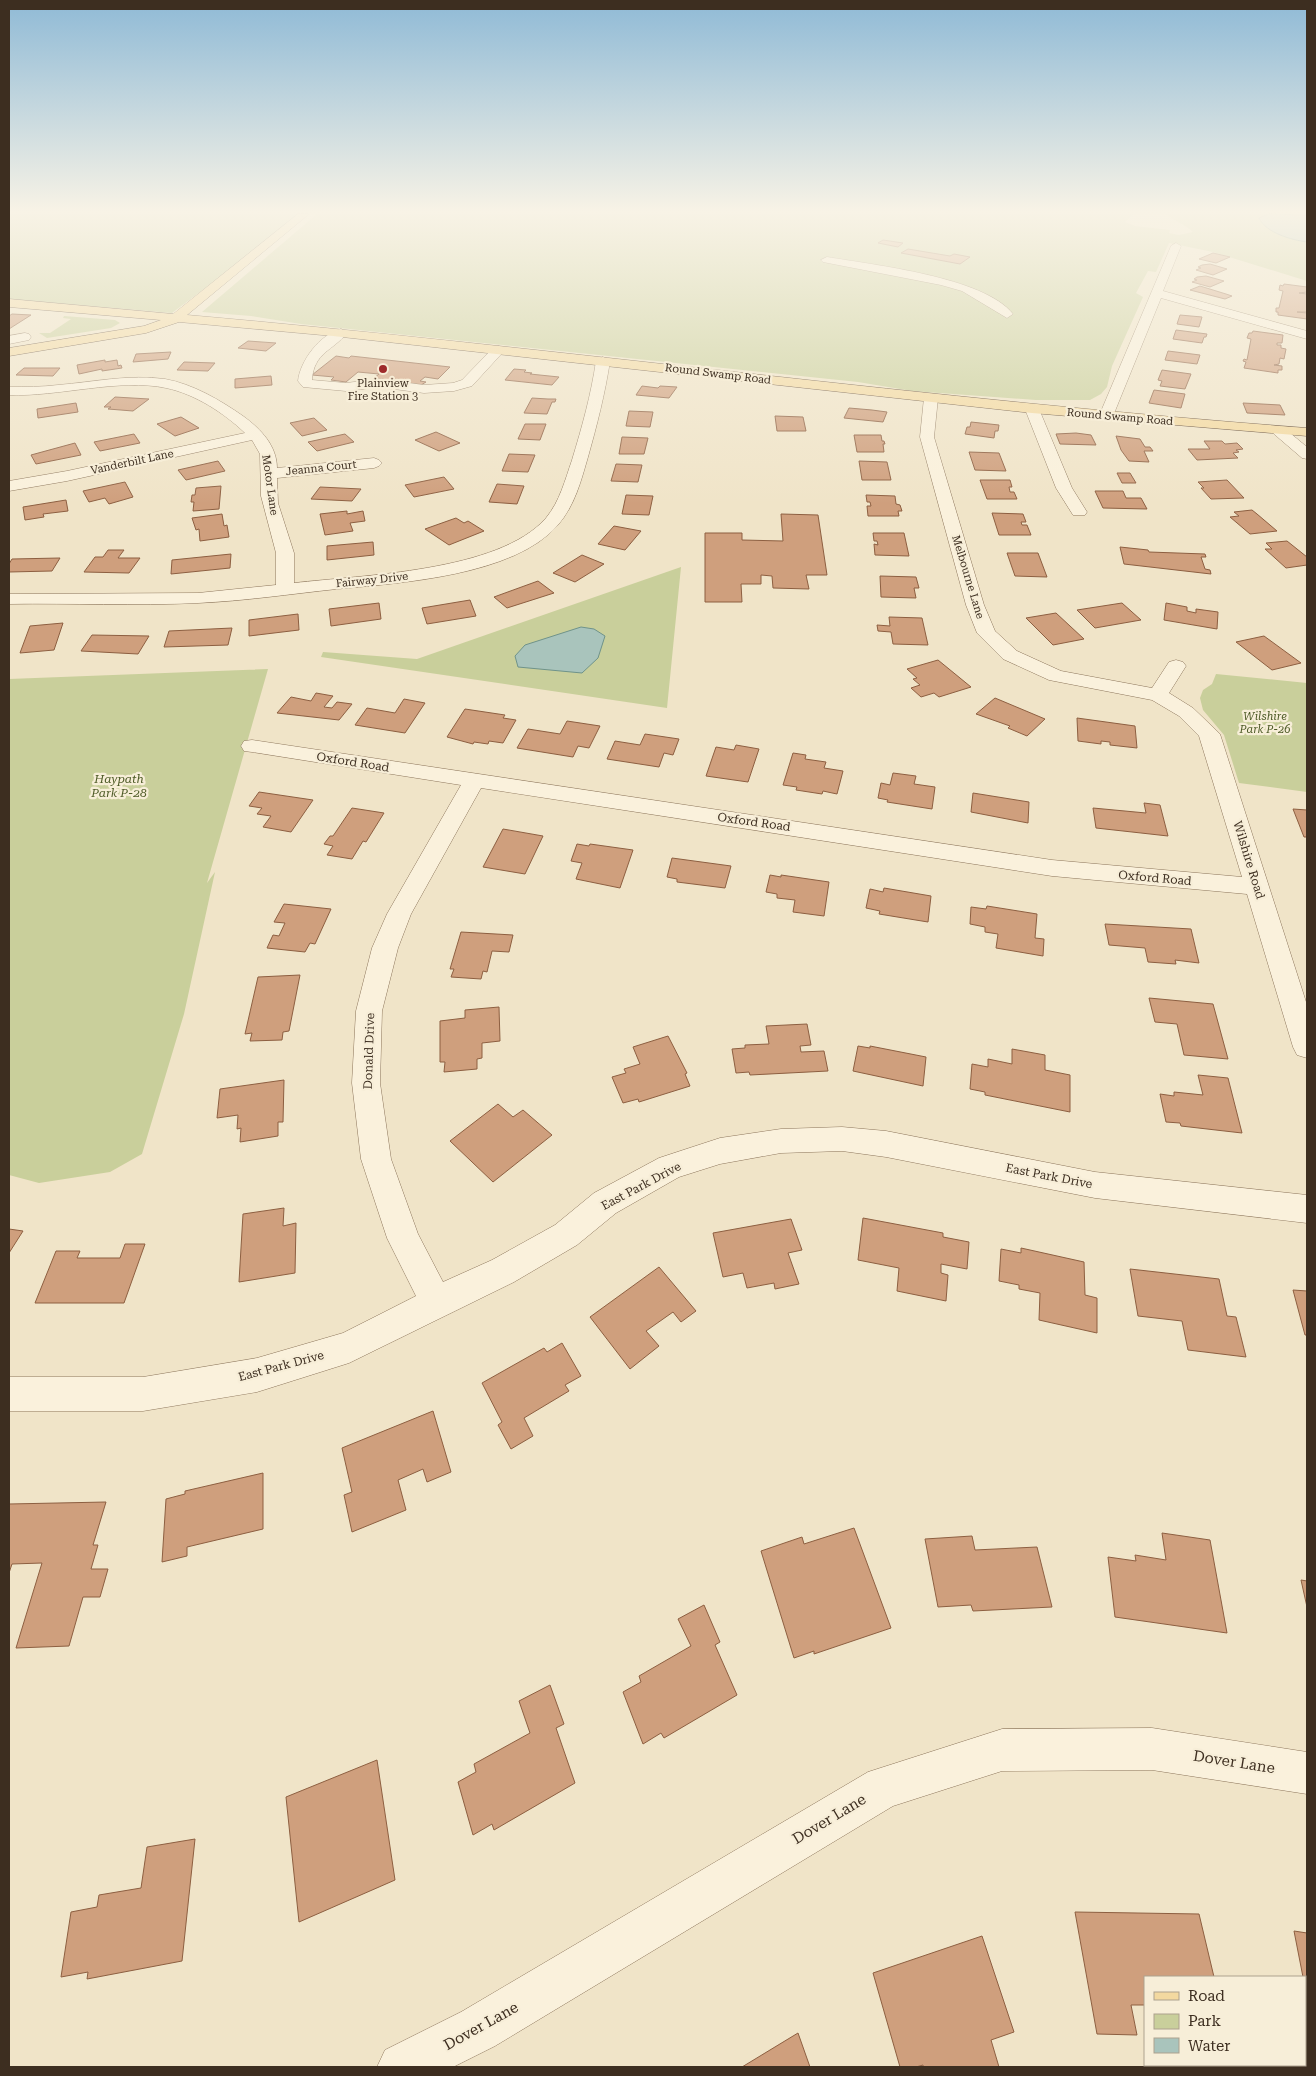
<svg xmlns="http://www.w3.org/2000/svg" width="1316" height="2076" viewBox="0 0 1316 2076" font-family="'Roboto Serif',serif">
<rect width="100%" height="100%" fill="#f0e4c8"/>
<!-- green -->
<path fill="#c9cf9b" d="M9 214H304L172 313 9 299Z
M317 214H1133L1125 222 1135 226 1170 230 1169 233 1179 235 1193 232C1185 224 1174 221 1166 214H1268L1263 215 1266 226 1284 236 1307 242V281L1213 252 1169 243 1156 272 1148 271 1136 293 1143 297 1112 366 1107 387 1101 394 1090 400H1036L912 391 858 382 301 324 251 316 202 312Z
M64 316 115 320 120 323 111 328 47 338 39 333H50L71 319 63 318Z
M681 567 667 708 321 657 323 652 417 659Z
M268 669 207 883 215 872 184 1014 142 1154 110 1172 39 1183 9 1175V679Z
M1216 674 1307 683V792L1239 783 1224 735 1203 710 1200 698 1203 690 1212 684Z"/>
<!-- water -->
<path fill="#a9c4bc" stroke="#6f938a" d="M1268 214 1307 215V242C1292 240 1266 233 1259 218Z
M581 627 594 629 605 636 598 658 582 673 518 667 515 656 525 645Z"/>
<!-- building -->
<path fill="#cf9f7d" stroke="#8d5f41" d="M883 240 903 243 898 247 878 243Z
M908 249 950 256 954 254 970 257 960 264 901 253Z
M1213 253 1230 257 1216 263 1199 259Z
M1210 264 1227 269 1213 275 1196 270 1201 268 1198 267 1202 265Z
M1206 276 1224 281 1210 287 1192 282 1197 280 1194 279 1197 277Z
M1284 284 1307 287V292L1299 293 1307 294V312H1297L1307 313V319L1278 315V312H1276V308H1279L1283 291 1279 290 1280 285 1283 286Z
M1200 286 1226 294 1232 296 1225 299 1190 290Z
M12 314 31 315 9 329V316Z
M1180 315 1202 317 1199 327 1177 324Z
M1176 330 1207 334 1206 337H1204L1202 343 1173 339Z
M1253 331 1283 335 1282 343H1277V345H1281V348L1286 349 1284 359 1280 358 1279 364 1274 365 1282 366V370H1278V373L1244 368 1246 362 1243 361 1244 359 1247 360 1251 339 1247 338 1249 333H1252Z
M248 341 276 343 266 351 238 348Z
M1168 351 1200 355 1197 364 1165 360Z
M171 352 168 359 133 362 136 354Z
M336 356 349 358 351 356 450 367 438 379 425 377 420 381 426 382 421 385 373 379 379 374 358 372 346 382 331 380 334 377 312 375Z
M105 360V362L117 360 118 366 121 365 122 368 102 371V369L79 374 77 365Z
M184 362 215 363 208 371 177 370Z
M24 368H60L53 376 16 375Z
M514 369 526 370 524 372 532 373 530 374 559 377 552 385 505 380Z
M1162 370 1191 374 1185 389 1160 386 1162 381 1158 380Z
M271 376 272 385 235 388V379Z
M642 386 658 388 660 386 677 387 669 398 636 395Z
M1154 390 1185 394 1181 408 1149 403Z
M115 397 149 399 133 411 108 409 111 407H104Z
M532 398 548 399H556L555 402H552L547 414 524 413Z
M76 403 78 412 38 418 37 409Z
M1243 403 1280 405 1285 415 1247 413Z
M849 408 872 410 887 412 883 422 844 418Z
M629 411 653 412 650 427 626 426Z
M775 416 803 417 806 431H777Z
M181 417 199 428 175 436 157 424Z
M314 418 327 430 302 436 290 423Z
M971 422 999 425 998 431H995L994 438 965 434 967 427H970Z
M525 424H546L540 440 518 439Z
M436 432 460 443 439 451 415 440Z
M1076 433 1091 435 1096 445 1060 444 1056 434Z
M134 434 140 443 100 451 94 442Z
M345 434 354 442 317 451 308 442Z
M854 435H881L882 441H884L885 444H883L884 452H857Z
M1116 436 1140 439 1145 447H1150L1153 451H1144L1149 462 1129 461 1121 450Z
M622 437 648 438 644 454H619Z
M1204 441H1222L1225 444 1237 443 1243 449 1236 450 1239 452 1233 453 1238 458 1197 460 1188 449H1210Z
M75 443 81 455 36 464 31 455Z
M969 452 999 453 1006 471 975 470Z
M509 454 535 455 528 472 502 471Z
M218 461 225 471 186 480 178 470Z
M859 461 887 462 891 480H862Z
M616 464 642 465 638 482 611 481Z
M1117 473H1130L1136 483H1122Z
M444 477 454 489 414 497 405 485Z
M980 480H1010L1012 487H1009L1010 492H1014L1017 499H987Z
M1227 480 1244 498 1211 499 1201 488H1204L1198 482Z
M125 482 133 497 109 504 105 498 89 502 83 491Z
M497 484 524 486 517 504 489 502Z
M221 486 219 509 193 511 194 502H191L192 495H195L196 488Z
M320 487 361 489 352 501 311 499Z
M1095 491H1123L1126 498H1141L1147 509 1103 508Z
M626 495 653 496 649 515 622 514Z
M866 495 895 496 896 504 900 505 902 511H898L899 516H868L867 506H871L870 502H867Z
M66 500 68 511 43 514 44 517 25 520 23 507Z
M1252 510 1257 514 1277 531 1250 534 1230 517 1239 516 1234 512Z
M347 511V514L363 511 365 521 350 523 353 531 325 535 320 514Z
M992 513 1023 514 1026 522H1021L1022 525H1027L1031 535H999Z
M222 514 224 526 227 525 229 537 200 541 199 529 196 530 192 518Z
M781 514 818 515 827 575H806L809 589 773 588 772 576 761 575V584H741L742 602H705V533H742V540L783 541Z
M456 518 464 523 468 521 484 531 449 545 425 529Z
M614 526 641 531 625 550 598 544Z
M873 533H904L909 556 875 555 874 544 878 545 877 541H874Z
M1287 541 1307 557V565L1286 568 1265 549H1272L1266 543Z
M373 542 374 555 327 560V546Z
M1120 547 1148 550 1149 552 1205 554 1206 557H1201L1205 569 1210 570 1211 574 1124 564Z
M108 550H124L118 558H140L129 573 84 572 95 557H103Z
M1007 553H1038L1047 577 1015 576Z
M231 554 230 568 171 574 172 560Z
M582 555 604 564 575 582 553 573Z
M60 558 52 571 9 572V564L12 559Z
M880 576 916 577 919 588H914L916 598 881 597Z
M538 581 554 593 507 608 494 597Z
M470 600 476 616 427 624 422 608Z
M379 603 381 619 331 626 329 609Z
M1122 603 1141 620 1095 628 1077 610Z
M1166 603 1187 607V611L1196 613V609L1218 612 1217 629 1164 620Z
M1056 613 1084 639 1053 645 1026 618Z
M298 614 299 630 249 636V620Z
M889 617 922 618 928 645 893 644 891 632 878 631 877 625 890 626Z
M63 623 54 650 20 653 30 626Z
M232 628 228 645 164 647 169 631Z
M92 635 149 636 138 654 81 651Z
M1264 636 1301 663 1272 670 1236 642Z
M938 660 971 687 939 697 934 693 921 697 911 688 920 685 913 679 917 678 907 669Z
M316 693 333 696 324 707 332 708 337 702 352 704 339 720 277 713 291 697 311 701Z
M995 698 1045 719 1027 736 1008 728 1010 726 976 714Z
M404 699 425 703 405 733 355 725 367 708 395 713Z
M465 709 505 715 503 718 516 720 503 743 489 741 488 744 474 742 473 744 447 737Z
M1077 718 1135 726 1137 748 1110 745V742L1101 741V744L1078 741Z
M567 721 600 726 589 748 578 746 573 757 517 748 528 729 560 734Z
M645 734 679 739 673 755 664 753 659 767 607 759 615 741 640 745Z
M736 745 759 749 748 782 706 776 716 747 734 750Z
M793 753 806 755 805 759 826 762 824 768 843 771 837 794 823 791 822 794 796 790 797 787 783 785Z
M893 773 916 776 914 784 935 787 932 809 887 802 888 800 878 798 881 783 890 785Z
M259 792 313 800 291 832 263 827 271 816 257 814 262 808 249 806Z
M973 793 1029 802 1028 823 971 812Z
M1144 803 1160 805 1168 836 1096 828 1093 808 1146 813Z
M352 808 384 813 366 842 363 841 352 859 327 855 333 846 324 844 330 836H333Z
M1293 809 1307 810V837H1304Z
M503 829 543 836 525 874 483 867Z
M577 844 589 846 590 844 633 850 620 888 576 879 582 863 571 861Z
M672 858 731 866 725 888 677 882V879L667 877Z
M770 875 781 877V875L829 882 824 916 793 912 795 900 777 898V894L766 892Z
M884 888 931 896 928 922 879 914 880 911 866 908 870 889 883 892Z
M284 904 331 909 315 944 310 943 305 952 267 948 273 935 279 936 285 923 274 922Z
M987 906 1037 914 1035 938 1044 939 1043 956 996 948 998 934 985 932V927L970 924 971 907 986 909Z
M1105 924 1191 929 1199 963 1175 960 1176 964 1148 962 1145 948 1109 945Z
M461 932 513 935 509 952 492 951 487 972 483 971 481 979 451 977 454 969H450Z
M300 975 289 1031 283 1032 282 1040 250 1041 252 1033 245 1034 258 977Z
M1149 998 1213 1004 1228 1059 1184 1055 1177 1024 1155 1022Z
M499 1007 500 1041 482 1043V1058L477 1059V1069L444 1072 445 1062H440V1021L465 1018V1010Z
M807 1024 811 1045 800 1046 801 1052 824 1051 828 1071 750 1075 749 1072 736 1073 732 1049 745 1048V1045L769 1044 766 1026Z
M668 1036 687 1073 685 1074 690 1086 639 1102 638 1099 623 1103 612 1077 626 1073 624 1069 640 1064 633 1047Z
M858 1046 870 1048V1046L926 1057 923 1086 853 1071Z
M1012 1049 1045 1055V1070L1070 1075V1112L985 1095V1092L970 1089 972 1064 988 1067V1059L1012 1064Z
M1198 1075 1228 1078 1242 1133 1181 1126 1180 1123 1166 1122 1160 1094 1174 1096V1092L1203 1095Z
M284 1080 283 1122H278V1136L240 1142 241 1128 237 1129 238 1115 217 1118 220 1089Z
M498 1104 513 1117 523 1110 552 1135 493 1182 450 1141Z
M284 1208 283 1226 296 1223 295 1273 239 1282 243 1214Z
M863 1218 943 1233V1237L969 1242 967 1269 941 1264V1273L948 1275 946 1301 897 1291 899 1268 858 1260Z
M791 1219 802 1250 788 1253 799 1284 775 1289 774 1283 747 1288 743 1273 723 1277 713 1233Z
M9 1229 23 1231 9 1253Z
M125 1244H145L124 1303H35L56 1251H80L77 1258H120Z
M1021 1248 1084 1262 1085 1295 1097 1298V1333L1039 1320 1040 1293 1019 1289V1285L999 1281 1001 1249 1021 1253Z
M659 1267 696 1311 681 1322 673 1312 646 1331 659 1346 630 1369 590 1317Z
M1130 1269 1219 1279 1227 1316 1236 1317 1246 1357 1188 1350 1182 1321 1138 1316Z
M1293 1290 1307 1291V1335H1305Z
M562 1343 581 1376 565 1385 569 1391 524 1418 533 1436 511 1449 498 1425 502 1422 482 1383 544 1348 547 1352Z
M433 1411 451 1472 427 1482 423 1469 398 1480 406 1510 352 1532 344 1495 352 1492 342 1448Z
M263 1473V1529L187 1547V1556L162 1562 166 1499 185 1494V1491Z
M106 1502 93 1545H98L91 1569H108L100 1597H83L69 1646 16 1648 42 1563 12 1564 9 1573V1504Z
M854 1528 891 1628 814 1654V1651L794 1658 761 1551 802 1537 804 1544Z
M1162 1533 1210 1540 1227 1633 1115 1617 1108 1557 1136 1561 1135 1555 1166 1560Z
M972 1536 975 1550 1037 1547 1052 1607 973 1611 971 1605 938 1607 925 1539Z
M1301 1580 1307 1581V1607Z
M704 1605 720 1642 715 1645 737 1695 664 1738 661 1733 643 1744 623 1692 641 1682 639 1676 691 1646 678 1619Z
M550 1685 564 1724 556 1728 575 1783 494 1830 492 1824 473 1835 458 1782 476 1772 474 1764 530 1733 519 1701Z
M377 1760 395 1880 299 1922 286 1797Z
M195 1839 182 1961 87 1979 88 1972 61 1977 71 1912 97 1907 99 1895 141 1888 147 1847Z
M1075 1912 1199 1914 1214 1977H1145V2005H1131L1137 2035 1097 2034Z
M1294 1931 1307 1933V2000L1305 1977H1303Z
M982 1936 1014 2032 991 2040 999 2067H923V2065L916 2067H900L873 1973Z
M798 2033 810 2067H742Z"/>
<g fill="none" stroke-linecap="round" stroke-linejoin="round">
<!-- minor casing -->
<g stroke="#8d765c" stroke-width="1">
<path id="minor" d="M1176 243 1181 246 1163 291 1307 331V339L1161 298 1113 416 1111 419H1101L1099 416 1171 246Z
M827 257C874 265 984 277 1013 314L1007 318 962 291 941 285 823 262 821 260Z
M341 329 347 333C333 351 314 352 312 380L346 383 379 379 424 385 453 383 462 380 494 347 499 346 505 350 472 386 454 391 424 393 379 387 346 391 303 387 298 381C300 361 320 334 341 329Z
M25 333 29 334 31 337 29 340 9 344V336Z
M603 357 610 361C605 394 597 425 588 457 581 481 575 505 558 525 514 576 400 583 337 589 290 594 244 601 198 603 135 606 72 603 9 604V594L198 593 276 585V553L261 496 260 454 252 440 67 481 9 491V481L67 471 245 433C224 413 195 394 166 388 120 378 58 397 9 395V387C25 387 42 387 58 385 93 382 130 374 165 379 193 384 220 400 243 416 261 429 277 446 277 468L374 458 379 460 382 463 379 466 374 468 277 478 278 503 294 553V583C362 575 499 572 546 518 560 501 565 480 572 460 582 427 591 395 596 361Z
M931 394 938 398 934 437 984 605 995 631 1017 651 1061 671 1152 688 1169 662 1176 660 1183 662 1186 666 1169 693 1193 708 1220 734 1307 1005V1058L1297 1055 1293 1047 1247 894 1052 876 481 788 411 914 398 948 382 1011 380 1083 391 1159 418 1234 443 1282 492 1260 555 1225 594 1193 659 1158 720 1138 781 1129 842 1127 886 1131 1095 1172 1307 1195V1223L1095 1198 886 1157 842 1151 781 1153 720 1164 679 1177 616 1213 577 1245 514 1282 349 1363 257 1392 143 1411H9V1377H143L257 1358 343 1333 416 1296 387 1238 361 1159 352 1083 356 1011 372 948 387 914 461 785 252 752 244 751 241 746 244 741 252 740 1052 860 1242 877 1199 736 1179 716 1152 700 1049 680 1003 659 977 633 966 605 920 437 924 398Z
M1032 405 1037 406 1039 409 1072 488 1087 512 1085 515H1073L1056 488 1025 409 1027 406Z
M1279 427 1284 428 1307 447V459L1302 458 1274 434 1272 431 1274 428Z
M1152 1728 1307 1752V1794L1152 1770 1002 1771 893 1806 495 2046 453 2067H377L385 2050 461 2012 868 1772 1002 1729Z"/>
</g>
<!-- major casing -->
<g stroke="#5b4430" stroke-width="1">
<path id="major" d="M298 214H309L187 315C561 348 933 400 1307 428V436L1032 413 333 336 179 322 146 333 9 356V348L144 326 161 320 9 307V299L173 314Z"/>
</g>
<!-- minor -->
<use href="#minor" fill="#faf1dc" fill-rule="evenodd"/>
<!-- major -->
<use href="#major" fill="#f3d9a0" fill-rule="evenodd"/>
</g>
<!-- sky -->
<linearGradient id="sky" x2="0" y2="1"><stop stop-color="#8fbad6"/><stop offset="0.42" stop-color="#f8f3e6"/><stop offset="1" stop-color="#f8f3e6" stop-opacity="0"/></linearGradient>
<rect width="1316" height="504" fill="url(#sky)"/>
<!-- markers -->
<circle fill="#9e2a2b" stroke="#f7eed8" stroke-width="2" cx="383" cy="369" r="5"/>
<g text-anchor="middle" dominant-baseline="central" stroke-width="4.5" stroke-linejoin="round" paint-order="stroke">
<!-- far-street labels -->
<g font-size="11" fill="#3d2e20" stroke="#f7eed8">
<text transform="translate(718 374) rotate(7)">Round Swamp Road</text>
<text transform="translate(1120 417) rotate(5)">Round Swamp Road</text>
<text transform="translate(132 462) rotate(-12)">Vanderbilt Lane</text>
<text transform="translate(321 468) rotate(-6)">Jeanna Court</text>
<text transform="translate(270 485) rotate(82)">Motor Lane</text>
<text transform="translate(968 577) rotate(73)">Melbourne Lane</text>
<text transform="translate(372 580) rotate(-6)">Fairway Drive</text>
</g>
<!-- far-poi labels -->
<g font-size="11" fill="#3d2e20" stroke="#f7eed8">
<text x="383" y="383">Plainview<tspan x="383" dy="13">Fire Station 3</tspan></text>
</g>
<!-- far-park labels -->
<g font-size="11" font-style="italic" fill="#4d5a26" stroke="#f7eed8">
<text x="1265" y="716">Wilshire<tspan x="1265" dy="13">Park P-26</tspan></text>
</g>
<!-- street labels -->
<g font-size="12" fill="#3d2e20" stroke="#f7eed8">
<text transform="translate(353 762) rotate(9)">Oxford Road</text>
<text transform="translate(754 822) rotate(8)">Oxford Road</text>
<text transform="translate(1249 860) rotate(73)">Wilshire Road</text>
<text transform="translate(1155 878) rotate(5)">Oxford Road</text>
<text transform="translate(369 1051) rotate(-88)">Donald Drive</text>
<text transform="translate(1049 1176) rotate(11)">East Park Drive</text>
<text transform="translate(641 1186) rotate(-28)">East Park Drive</text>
<text transform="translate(281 1366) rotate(-15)">East Park Drive</text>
</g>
<!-- park labels -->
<g font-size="12" font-style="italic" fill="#4d5a26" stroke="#f7eed8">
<text x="119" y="779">Haypath<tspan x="119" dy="14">Park P-28</tspan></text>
</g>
<!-- near-street labels -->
<g font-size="15" fill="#3d2e20" stroke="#f7eed8">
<text transform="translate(1234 1762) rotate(9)">Dover Lane</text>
<text transform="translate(829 1819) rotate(-31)">Dover Lane</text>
<text transform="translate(481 2026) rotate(-29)">Dover Lane</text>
</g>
</g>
<!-- border -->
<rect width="1316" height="2076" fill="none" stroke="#3d2e20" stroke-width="20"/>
<!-- legend -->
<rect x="1144" y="1976" width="162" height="90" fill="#f7eed8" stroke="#ada18e"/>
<rect x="1154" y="1992" width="25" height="8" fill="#f3d9a0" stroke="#ada18e"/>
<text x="1188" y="2001" font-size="15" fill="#3d2e20">Road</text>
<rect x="1154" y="2014" width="25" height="15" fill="#c9cf9b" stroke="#ada18e"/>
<text x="1188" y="2026" font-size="15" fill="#3d2e20">Park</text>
<rect x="1154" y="2038" width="25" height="15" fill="#a9c4bc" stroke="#ada18e"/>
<text x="1188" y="2051" font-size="15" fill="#3d2e20">Water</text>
</svg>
